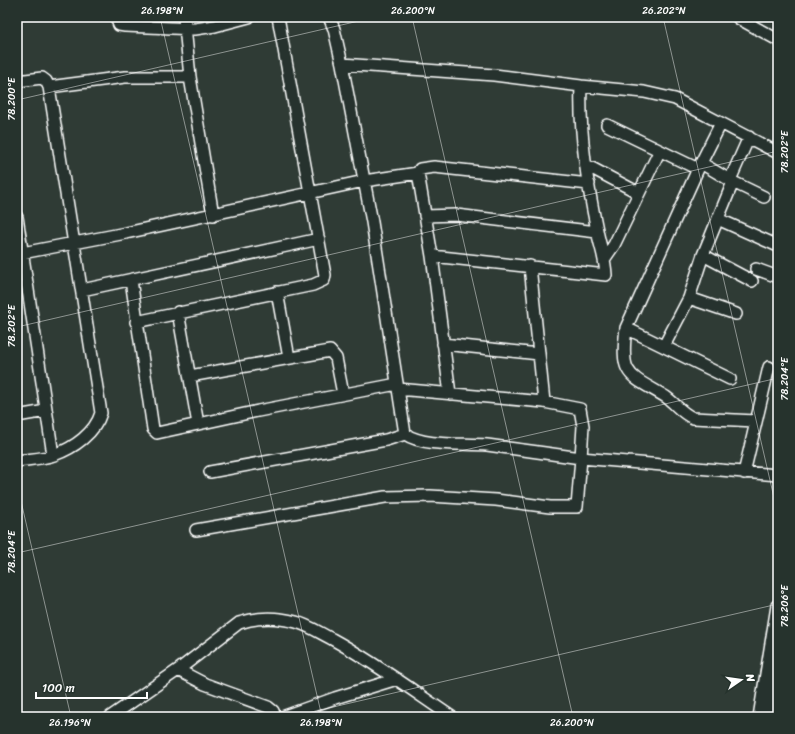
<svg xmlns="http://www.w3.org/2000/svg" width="795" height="734" viewBox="0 0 795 734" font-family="Sriracha,sans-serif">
<rect width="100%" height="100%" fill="#2f3b35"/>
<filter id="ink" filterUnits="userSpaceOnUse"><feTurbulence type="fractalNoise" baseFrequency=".025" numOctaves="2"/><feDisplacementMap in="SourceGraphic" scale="8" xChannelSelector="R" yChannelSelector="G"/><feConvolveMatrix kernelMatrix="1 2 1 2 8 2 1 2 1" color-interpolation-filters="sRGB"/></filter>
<g filter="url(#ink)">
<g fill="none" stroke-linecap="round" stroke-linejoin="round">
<!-- minor casing -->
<g stroke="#fff" stroke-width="14">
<path id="minor" d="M116 17 119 25 125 26 195 29 215 26 249 17
M184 17 190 77 213 215
M738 18 778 40
M342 64 494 75 581 86
M17 81 42 78 46 81 49 87 101 413C95 433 74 448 54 455 43 459 29 459 17 461
M49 87 125 77H190
M607 125 698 169 721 123
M701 163 733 182 764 197
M586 165 639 193
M698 169 626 328 730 379
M730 180 749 137
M425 216 456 215 597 232
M17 217 53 455
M718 219 778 246
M17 254 126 233 364 181 418 173
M703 255 752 281
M432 256 606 275C605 256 600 247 597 230 587 183 579 134 581 86L644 92 675 99 778 153
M605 258 614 245 659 152
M530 266 544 402
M756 269 778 277
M131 280 153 429 157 433 258 411 397 384
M82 290 319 239
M277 292 289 358
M689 298 736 314
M178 312 198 424
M136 322 313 285 324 280 325 275 278 17
M626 328C620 377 628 374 666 397 676 404 680 412 693 418L756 421
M443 344 539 354
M664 346 689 298 703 255 733 182
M190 376 330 351 336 358 343 394
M398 389 544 402 580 409 583 426 581 458 778 475
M450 394 432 256 418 173 420 169 434 167 589 184
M17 416 46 411
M210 472 386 440 405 434
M744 473 769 367
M196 530 385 497 430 496 496 500 550 507H577L581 458C550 454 518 449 487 445 464 443 424 447 405 434L372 222 342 64 334 29 329 17
M178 670 205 684 268 707 273 711 275 717
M110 717 178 670 239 623C257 617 277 617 296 622 308 625 320 633 332 639 374 662 412 690 452 717
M282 717 335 698 397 679"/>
</g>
<!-- major casing -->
<g stroke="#fff" stroke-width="16">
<path id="major" d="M760 717 778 606
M769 717 778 665"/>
</g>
<!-- minor -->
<use href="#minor" stroke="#26332d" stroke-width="11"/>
<!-- major -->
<use href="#major" stroke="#26332d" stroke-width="13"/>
</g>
</g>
<!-- ticks -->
<path fill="none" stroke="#fff" stroke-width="1" stroke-opacity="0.45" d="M160 17 322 717M412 17 573 717M663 17 778 515M17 100 376 17M17 327 778 151M17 484 71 717M17 553 778 378M290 717 778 604"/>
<!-- margin -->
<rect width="795" height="734" fill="none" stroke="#26332d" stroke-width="44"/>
<!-- north arrow -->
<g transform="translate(741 680) rotate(77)" stroke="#26332d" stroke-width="3" paint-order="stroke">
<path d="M0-3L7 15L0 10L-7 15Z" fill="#ffffff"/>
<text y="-6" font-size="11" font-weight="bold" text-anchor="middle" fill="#ffffff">N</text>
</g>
<!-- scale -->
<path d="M36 692v6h111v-6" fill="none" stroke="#ffffff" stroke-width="2"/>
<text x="42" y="692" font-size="12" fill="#ffffff" stroke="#26332d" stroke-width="3" paint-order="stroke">100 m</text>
<rect x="22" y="22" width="751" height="690" fill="none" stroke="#fff" stroke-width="1.5"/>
<g font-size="10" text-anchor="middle" fill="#fff">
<text x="162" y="14">26.198°N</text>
<text x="413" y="14">26.200°N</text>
<text x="664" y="14">26.202°N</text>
<text transform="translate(11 99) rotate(-90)" y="4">78.200°E</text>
<text transform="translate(784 152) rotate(-90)" y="4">78.202°E</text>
<text transform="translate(11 326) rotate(-90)" y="4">78.202°E</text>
<text transform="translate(784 379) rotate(-90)" y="4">78.204°E</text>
<text transform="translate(11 552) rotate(-90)" y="4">78.204°E</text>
<text transform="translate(784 606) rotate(-90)" y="4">78.206°E</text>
<text x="70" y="726">26.196°N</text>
<text x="321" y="726">26.198°N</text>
<text x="572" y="726">26.200°N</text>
</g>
</svg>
